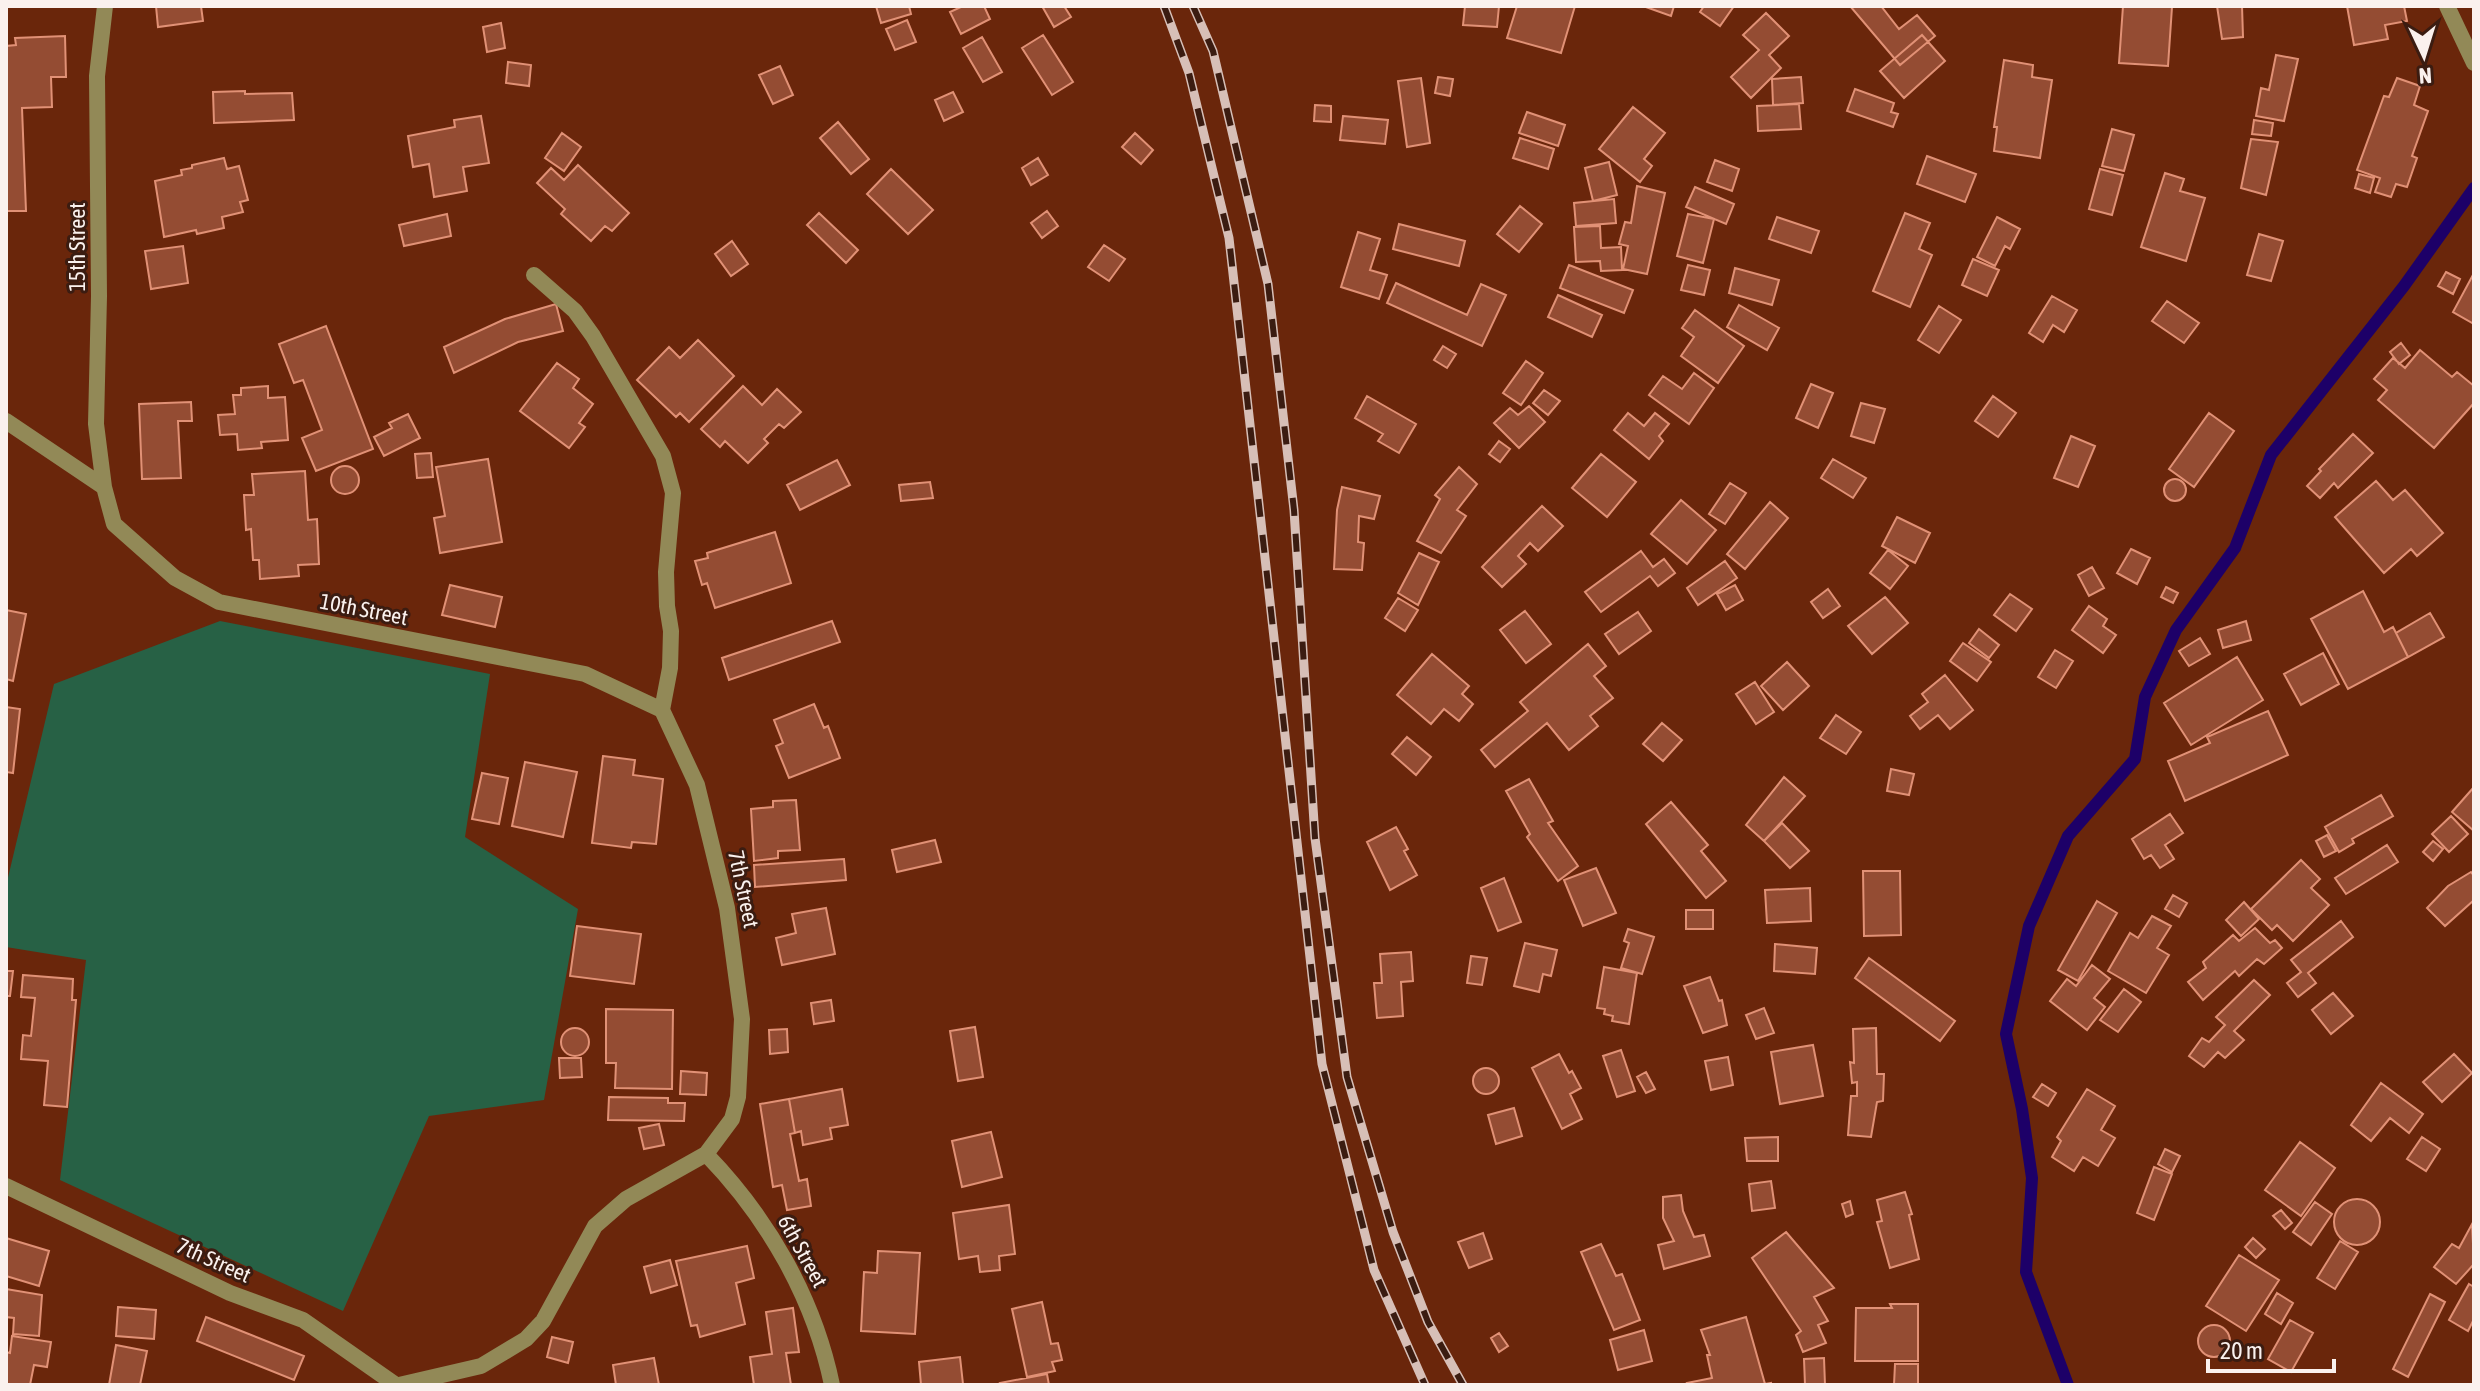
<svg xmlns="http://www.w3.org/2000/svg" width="2480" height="1391" viewBox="0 0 2480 1391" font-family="'Asap Condensed',sans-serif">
<rect width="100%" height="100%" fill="#6a260b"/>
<!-- green -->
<path fill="#276145" d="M220 621 490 674 465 837 578 909 544 1100 429 1116 343 1311 60 1180 86 960 6 947V886L54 684Z"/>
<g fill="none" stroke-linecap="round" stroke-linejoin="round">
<!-- stream -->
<path stroke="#1d0068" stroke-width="12" d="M2068 1385 2026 1272 2032 1178 2022 1109 2006 1034 2029 926 2068 836 2135 759 2145 697 2176 630 2235 548 2271 455 2404 286 2474 188"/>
</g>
<!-- building -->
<path fill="#944c33" stroke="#e19176" stroke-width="2" d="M156 6H201L203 21 158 27Z
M876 6H909L911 14 881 23Z
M963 6H984L990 19 961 34 950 12Z
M1042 6H1064L1071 17 1054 27Z
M1465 6H1499L1497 27 1463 25Z
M1517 6H1575L1561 53 1507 38Z
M1643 6H1674L1671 16Z
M1704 6H1734L1720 26 1700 12Z
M1850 6H1881L1899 29 1917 15 1935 36 1900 65Z
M2123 6 2172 7 2168 66 2119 63Z
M2217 6H2242L2243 37 2222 39Z
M2347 6H2404L2407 21 2385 25 2388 39 2354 45Z
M1766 13 1789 36 1769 55 1781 68 1751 98 1731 77 1759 50 1743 35Z
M907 20 916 42 895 50 886 29Z
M501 23 505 48 487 52 483 27Z
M1043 35 1073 82 1052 95 1022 48Z
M1922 35 1945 61 1904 98 1880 71Z
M65 36 66 77H51L52 107 22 108 26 211H6V46L16 45 15 38Z
M982 37 1002 72 983 82 963 48Z
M2276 55 2298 59 2284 121 2256 116 2261 88 2269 90Z
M2004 60 2033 65 2032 77 2052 80 2040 158 1994 151 1997 127H1994Z
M508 62 531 65 529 86 506 83Z
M780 66 793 95 773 104 759 75Z
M1438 77 1453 79 1450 96 1435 93Z
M1801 77 1803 103 1773 105 1772 79Z
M1421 78 1430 143 1407 147 1398 81Z
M2397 78 2420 86 2414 105 2428 111 2412 156 2417 158 2407 187 2396 184 2391 197 2375 192 2380 178 2357 170 2384 96 2389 97Z
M1855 89 1894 103 1891 112 1898 114 1893 127 1847 111Z
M245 91V94L292 93 294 120 214 123 213 92Z
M953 92 963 112 944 121 935 100Z
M1799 104 1801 129 1758 131 1757 106Z
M1315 105 1331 106V122L1314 121Z
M1633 107 1665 133 1644 159 1652 166 1640 182 1599 149Z
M1527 112 1565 125 1558 146 1519 133Z
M481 116 489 163 463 167 467 191 434 197 429 164 413 167 408 136 455 127 454 120Z
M1343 116 1388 120 1385 144 1340 140Z
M2254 120 2273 123 2271 136 2252 134Z
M838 122 869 159 851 174 820 138Z
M2112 129 2134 135 2124 171 2102 166Z
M562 133 581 147 564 171 545 158Z
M1135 133 1153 150 1141 164 1122 147Z
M1520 138 1554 149 1548 169 1513 158Z
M2251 139 2278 142 2266 195 2241 188Z
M1927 156 1976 174 1965 202 1917 184Z
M224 158 227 169 239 166 248 200 240 202 243 212 222 217 224 228 197 234 196 230 164 237 155 181 182 175 181 170 192 168V165Z
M1038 158 1048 175 1031 185 1022 168Z
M1715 160 1739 169 1732 191 1707 182Z
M1609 162 1617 195 1593 201 1585 168Z
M578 165 629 213 612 231 605 226 591 241 561 214 565 209 537 183 551 168 564 180Z
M891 169 933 210 908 234 867 194Z
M2100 169 2123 175 2112 215 2089 209Z
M2165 173 2184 179 2180 191 2205 198 2186 261 2141 247Z
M2359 174 2374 178 2370 193 2355 188Z
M1637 186 1665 193 1647 274 1623 269 1628 246 1619 244 1625 222 1631 223Z
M1695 187 1734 204 1726 224 1686 207Z
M1614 199 1616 223 1576 226 1574 203Z
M1520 206 1542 224 1519 252 1497 234Z
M1047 211 1058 226 1042 238 1031 223Z
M819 213 858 250 846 263 807 225Z
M1905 213 1930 223 1919 249 1932 255 1910 307 1873 291Z
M447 214 451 236 404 246 399 225Z
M1688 214 1714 219 1703 263 1677 256Z
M1777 217 1819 231 1811 253 1769 239Z
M1997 217 2020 229 2010 249 2005 246 1995 266 1977 257Z
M1399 224 1465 241 1459 266 1393 249Z
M1600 226 1601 248 1621 247 1622 270 1601 271 1600 261 1576 262 1574 227Z
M1358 232 1380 239 1370 270 1387 275 1379 299 1341 287Z
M2259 234 2283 241 2271 281 2247 275Z
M732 241 748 264 731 276 715 254Z
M1104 245 1125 259 1109 281 1088 267Z
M183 246 188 283 151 289 145 251Z
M1973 259 1999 270 1987 296 1962 285Z
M1569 265 1633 290 1624 313 1560 288Z
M1688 265 1710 270 1704 295 1681 290Z
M1735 268 1779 280 1772 305 1729 293Z
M2446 272 2460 279 2453 294 2438 286Z
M2474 273V324L2453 312Z
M1396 283 1467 315 1481 284 1506 295 1482 346 1387 303Z
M1558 295 1602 315 1592 337 1548 317Z
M2052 296 2077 310 2064 332 2053 325 2043 342 2029 333Z
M2167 301 2199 323 2184 343 2152 321Z
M556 304 563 331 518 342 454 373 444 347 505 319Z
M1739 305 1779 328 1767 350 1727 327Z
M1939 306 1961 320 1939 353 1918 340Z
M1695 310 1744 346 1718 383 1681 356 1694 337 1682 328Z
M326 326 373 449 316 471 302 438 322 430 303 380 294 383 279 344Z
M698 340 734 376 689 422 680 413 676 417 637 380 669 347 680 358Z
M2401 343 2410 355 2399 364 2390 352Z
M1443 346 1456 354 1447 368 1434 360Z
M2420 350 2452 377 2457 372 2474 386V403L2434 448 2378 400 2387 390 2374 379 2393 358 2405 368Z
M1526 361 1543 373 1521 405 1503 393Z
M557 363 579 379 573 388 593 404 579 423 585 427 569 448 520 411Z
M1694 373 1714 388 1689 424 1649 395 1663 376 1682 389Z
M1811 384 1833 393 1818 428 1796 418Z
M268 386V398L285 397 288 440 261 442 262 448 238 450 237 434 220 435 218 415 235 414 233 395H241V388Z
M743 386 762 405 777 389 801 412 784 428 779 424 764 439 768 443 748 463 725 441 720 447 701 429Z
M1544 390 1560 401 1548 415 1533 403Z
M1367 396 1416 424 1399 453 1378 441 1383 434 1355 418Z
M1993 396 2016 413 1998 437 1975 421Z
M191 402 192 421H178L181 478 142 479 139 404Z
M1861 403 1885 409 1874 443 1851 436Z
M1529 406 1545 422 1519 448 1494 423 1510 408 1518 415Z
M1628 413 1644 426 1655 413 1669 424 1659 436 1663 441 1649 459 1614 430Z
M2209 413 2234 431 2194 487 2169 469Z
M408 414 420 438 384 456 374 437 392 428 389 423Z
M2353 434 2373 453 2338 488 2334 483 2320 498 2307 486 2321 471 2319 469Z
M2071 436 2095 446 2078 487 2054 478Z
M1499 441 1510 449 1500 462 1489 454Z
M431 453 433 477 417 478 415 454Z
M1601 454 1636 482 1607 517 1572 488Z
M488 459 502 542 440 553 434 518 445 516 436 467Z
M1833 459 1866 478 1853 498 1821 478Z
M837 460 850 485 800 510 787 485Z
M331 480a14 14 0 1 1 28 0a14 14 0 1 1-28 0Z
M1459 467 1477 484 1457 510 1466 516 1441 553 1417 541 1440 499 1435 495Z
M305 471 308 520 317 519 319 564 298 565 299 576 260 579 259 560H253L251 529 246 530 244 495H254L252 474Z
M2164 490a11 11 0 1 1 22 0a11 11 0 1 1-22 0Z
M2376 481 2393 500 2405 490 2443 533 2417 556 2411 549 2384 573 2335 517Z
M930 482 933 498 901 501 899 485Z
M1730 483 1746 493 1725 524 1709 514Z
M1342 487 1380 496 1374 519 1359 516 1358 542 1364 543 1362 570 1334 569 1337 510Z
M1681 500 1716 530 1687 564 1651 534Z
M1770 502 1788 518 1745 569 1727 554Z
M1542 506 1563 526 1538 551 1530 543 1518 556 1526 564 1502 587 1482 567Z
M1897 517 1930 533 1915 563 1882 546Z
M775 532 791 583 715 608 707 583 702 585 695 561 708 558 707 553Z
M2131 549 2150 558 2137 584 2117 573Z
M1888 550 1908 566 1890 589 1870 573Z
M1641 551 1653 567 1664 559 1675 573 1658 586 1650 576 1601 612 1585 592Z
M1419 553 1439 562 1418 605 1398 593Z
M1725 561 1737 578 1698 605 1687 588Z
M2092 567 2104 588 2089 596 2078 575Z
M450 585 502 597 495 627 442 615Z
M1735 585 1743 600 1726 610 1717 594Z
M2166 587 2178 593 2173 603 2161 597Z
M1828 589 1840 606 1823 618 1811 602Z
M2363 591 2384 632 2393 627 2408 657 2348 689 2311 619Z
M2010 594 2032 609 2016 631 1994 615Z
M1885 597 1908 623 1872 654 1848 626Z
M1398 598 1418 610 1405 631 1385 618Z
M2089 606 2107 619 2103 626 2116 635 2103 653 2072 630Z
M6 610 26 614 13 681 6 679Z
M1525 611 1551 644 1526 663 1500 630Z
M1638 612 1651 631 1619 654 1605 634Z
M2430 613 2444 637 2408 657 2396 633Z
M832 621 840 642 729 680 722 658Z
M2246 621 2251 640 2223 648 2218 630Z
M1979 629 1999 645 1989 658 1969 643Z
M2200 638 2210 654 2189 666 2179 651Z
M1963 643 1991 662 1977 681 1950 661Z
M1588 644 1606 666 1594 676 1613 698 1590 716 1598 726 1569 750 1547 723 1495 767 1481 750 1528 711 1520 702Z
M2055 650 2073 661 2056 688 2038 677Z
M2323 653 2339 684 2301 705 2284 674Z
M1432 654 1469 686 1462 694 1473 704 1459 721 1444 709 1431 724 1397 695Z
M2237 657 2263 700 2191 745 2164 703Z
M1787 662 1809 686 1783 710 1761 686Z
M1945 675 1973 710 1950 729 1938 715 1920 729 1910 716 1928 702 1922 694Z
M1755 682 1774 712 1756 724 1736 694Z
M814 704 824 728 828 726 840 758 789 778 776 746 783 743 774 720Z
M6 707 20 709 13 773 6 772Z
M2268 711 2288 755 2185 801 2168 761 2210 743 2207 737Z
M1836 715 1861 732 1846 754 1820 738Z
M1662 723 1682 740 1663 761 1643 744Z
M1407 737 1431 757 1416 775 1392 754Z
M603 756 635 760 633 775 663 779 656 844 632 842 631 848 592 843Z
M525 762 577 772 563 837 512 826Z
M1891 769 1914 774 1909 795 1887 791Z
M482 773 508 778 499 824 472 819Z
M1784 777 1805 796 1764 841 1746 825Z
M1529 779 1553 821 1548 823 1578 866 1558 881 1527 837 1530 834 1506 791Z
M2474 787V831L2452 812Z
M2381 795 2393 816 2352 839 2354 843 2339 852 2325 827Z
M796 800 800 850 778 851V858L754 861 751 809 773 807V801Z
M1671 802 1708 845 1701 851 1726 881 1706 898 1646 824Z
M2170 814 2183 833 2165 845 2174 859 2160 868 2151 855 2144 859 2132 839Z
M2451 816 2468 834 2449 852 2432 834Z
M1782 823 1809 851 1790 868 1764 841Z
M1396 827 1408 849 1404 851 1417 875 1390 890 1367 842Z
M2327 835 2336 851 2324 857 2316 841Z
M935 840 941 862 897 872 892 850Z
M2433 841 2443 849 2433 861 2423 852Z
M2387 845 2398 862 2346 894 2335 878Z
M844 859 846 880 755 887 754 865Z
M2301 860 2320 879 2311 888 2329 905 2293 941 2277 925 2272 930 2251 909Z
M1596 868 1616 913 1583 926 1564 880Z
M1863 871H1900L1901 935 1864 936Z
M2471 872 2474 876V900L2445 926 2427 908 2448 886Z
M1504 878 1521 922 1498 931 1481 888Z
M1810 888 1811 921 1767 923 1765 890Z
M2173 895 2187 903 2179 917 2165 909Z
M2097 901 2117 913 2078 981 2058 970Z
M2244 902 2259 919 2241 936 2226 920Z
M826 908 835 954 782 965 776 938 796 933 792 914Z
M1686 910H1713V929H1686Z
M2152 916 2171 926 2157 948 2169 955 2146 993 2108 971 2130 933 2138 938Z
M2341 921 2353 937 2308 973 2316 983 2298 997 2287 983 2301 972 2291 960Z
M577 926 641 934 634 984 570 976Z
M2255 928 2270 943 2275 940 2282 948 2264 964 2257 959 2239 976 2235 971 2203 1000 2188 982 2206 968 2203 962 2233 935 2239 941Z
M1628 929 1654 937 1642 974 1621 968 1629 943 1624 941Z
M1525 943 1557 950 1551 976 1543 974 1539 992 1514 986Z
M1775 944 1817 948 1815 974 1774 971Z
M1411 952 1413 981 1401 982 1403 1016 1377 1018 1374 983H1382L1380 954Z
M1471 956 1487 958 1482 985 1467 983Z
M1869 958 1955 1021 1940 1041 1855 978Z
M2092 965 2110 979 2094 998 2105 1007 2087 1030 2050 1001 2067 979 2076 986Z
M1604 967 1637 973 1629 1024 1612 1021 1613 1016 1604 1014 1605 1009 1597 1008Z
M6 971H13L10 996H6Z
M23 975 73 979 72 1000H76L67 1107 44 1105 48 1061 21 1059 23 1035 31 1036 35 998 21 997Z
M1710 977 1719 1001 1722 1000 1727 1025 1703 1033 1684 986Z
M2254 980 2270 995 2234 1031 2244 1040 2225 1058 2218 1052 2204 1067 2189 1056 2202 1038 2209 1042 2225 1025 2216 1017Z
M2124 989 2141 1002 2118 1032 2100 1020Z
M2333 993 2353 1016 2331 1034 2312 1010Z
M831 1000 834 1021 814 1024 811 1003Z
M1764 1008 1774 1033 1756 1039 1746 1015Z
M606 1009 673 1010 672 1089 615 1088 616 1063H606Z
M975 1027 983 1077 958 1081 950 1031Z
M1876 1028 1877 1074H1884L1883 1101 1877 1102 1871 1137 1848 1135 1851 1096H1857V1082L1852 1083 1850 1062 1854 1063 1853 1029Z
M561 1042a14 14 0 1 1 28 0a14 14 0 1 1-28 0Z
M787 1029 788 1052 770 1054 769 1030Z
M1813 1045 1823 1096 1780 1104 1771 1052Z
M1621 1050 1635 1091 1617 1097 1603 1056Z
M1559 1054 1569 1073 1572 1071 1581 1088 1570 1094 1582 1119 1562 1129 1532 1068Z
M2454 1054 2472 1073 2442 1102 2423 1082Z
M1728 1057 1733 1085 1711 1090 1705 1061Z
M559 1058H581L582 1077 560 1078Z
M1473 1081a13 13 0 1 1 26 0a13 13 0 1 1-26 0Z
M681 1071 707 1073 706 1095 680 1094Z
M1646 1072 1655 1089 1646 1093 1637 1077Z
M2381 1083 2423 1114 2409 1133 2390 1118 2371 1141 2351 1125Z
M2042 1084 2056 1093 2048 1106 2033 1097Z
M842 1089 848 1125 830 1128 832 1139 803 1145 801 1131 795 1133 789 1099Z
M2087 1089 2115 1106 2101 1130 2115 1138 2098 1166 2083 1157 2074 1171 2052 1157 2061 1141 2057 1137Z
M609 1097 668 1098V1103H685L684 1121 608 1120Z
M789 1099 795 1133 790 1134 799 1181 807 1179 811 1206 787 1210 782 1185 773 1187 760 1104Z
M1514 1108 1522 1136 1496 1144 1488 1115Z
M659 1124 664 1145 644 1149 639 1128Z
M991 1132 1002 1177 962 1187 952 1141Z
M1778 1137V1161H1747L1745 1138Z
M2422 1137 2440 1149 2426 1171 2407 1159Z
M2300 1142 2335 1168 2301 1216 2265 1190Z
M2165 1149 2180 1156 2172 1172 2158 1164Z
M2154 1167 2172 1174 2154 1220 2137 1213Z
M1771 1181 1775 1208 1752 1211 1749 1184Z
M1905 1192 1912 1214 1909 1215 1919 1259 1890 1268 1877 1222 1882 1221 1877 1200Z
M1681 1195 1683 1211 1694 1237 1704 1235 1710 1256 1664 1269 1658 1245 1674 1241 1663 1218V1197Z
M2334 1222a23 23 0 1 1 46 0a23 23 0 1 1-46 0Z
M1850 1201 1853 1214 1846 1217 1842 1204Z
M2315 1202 2332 1214 2311 1245 2293 1232Z
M1009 1205 1015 1254 999 1256 1000 1270 980 1272 978 1256 959 1259 953 1213Z
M2281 1210 2292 1223 2285 1229 2273 1216Z
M2472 1224 2474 1264 2456 1284 2434 1267 2452 1244 2459 1248Z
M1786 1232 1834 1288 1814 1297 1828 1321 1818 1325 1826 1343 1803 1352 1796 1335 1801 1331 1752 1258Z
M1483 1233 1492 1259 1469 1268 1458 1242Z
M6 1238 49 1251 39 1286 6 1276Z
M2253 1238 2265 1249 2256 1258 2245 1247Z
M2340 1241 2358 1252 2335 1289 2317 1278Z
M1601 1244 1616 1276 1622 1274 1640 1320 1614 1330 1581 1252Z
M747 1246 754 1278 736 1283 745 1324 700 1337 697 1325 691 1326 676 1261Z
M878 1251 920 1253 915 1334 861 1331 864 1272 877 1273Z
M2239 1255 2279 1280 2246 1331 2206 1306Z
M670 1260 677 1285 651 1293 644 1267Z
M2469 1284 2474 1287V1319L2468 1331 2449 1320Z
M6 1289 42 1295 39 1336 13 1334 14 1318 6 1317Z
M2277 1293 2293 1303 2281 1324 2265 1314Z
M2430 1294 2445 1302 2408 1377 2393 1369Z
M1042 1302 1051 1344 1058 1343 1062 1360 1052 1362 1055 1371 1027 1377 1012 1309Z
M1890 1304H1918V1361H1855L1856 1308H1892Z
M118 1307 156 1310 154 1339 116 1336Z
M793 1308 799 1352 786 1353 791 1385H754L750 1357 772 1354 766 1312Z
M206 1317 304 1356 294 1380 197 1341Z
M1746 1317 1765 1384 1771 1383V1385H1688L1687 1383 1712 1378 1707 1355H1710L1701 1330Z
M2290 1320 2313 1333 2291 1372 2268 1359Z
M2198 1341a16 16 0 1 1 32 0a16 16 0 1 1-32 0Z
M1644 1330 1652 1361 1618 1370 1610 1340Z
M1499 1333 1508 1346 1499 1352 1491 1338Z
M12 1336 51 1342 47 1367 34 1365 30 1385H6V1352L10 1353Z
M552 1337 573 1342 568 1363 547 1357Z
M116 1345 147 1351 140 1385H109Z
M960 1357 963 1384 921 1385 919 1362Z
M654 1358 659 1385H616L613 1365Z
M1824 1358 1825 1385H1805L1804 1359Z
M1895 1364H1918V1385H1894Z
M1047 1374 1049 1385H1001L1000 1383Z"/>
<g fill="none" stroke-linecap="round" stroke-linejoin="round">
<!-- street -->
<path stroke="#928957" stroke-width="16" d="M105 6 97 76 99 296 96 424 104 487 114 524 175 578 219 602 585 674 662 710
M2447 6 2474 63
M6 421 104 487
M706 1154C768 1218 814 1298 832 1385
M6 1186 230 1293 303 1320 396 1385
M399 1385 481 1366 526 1339 543 1321 595 1226 626 1199 706 1154 732 1119 738 1097 742 1019 727 908 697 785 662 710 670 668 671 631 667 606 666 572 673 493 663 456 593 336 575 311 534 275"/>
<!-- rail casing -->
<g stroke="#d7bfb7" stroke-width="9">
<path id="rail" d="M1164 6 1189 73 1229 238 1322 1064 1374 1270 1425 1385
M1193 6 1213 51 1268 284 1294 510 1315 838 1347 1077 1393 1232 1428 1322 1463 1385"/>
</g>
<!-- rail -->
<use href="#rail" stroke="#3b1c11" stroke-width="6" stroke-dasharray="18" stroke-linecap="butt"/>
</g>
<g text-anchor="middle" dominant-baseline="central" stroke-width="6" stroke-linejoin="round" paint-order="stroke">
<!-- street labels -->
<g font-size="22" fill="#faf1ee" stroke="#3b1c11">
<text transform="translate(77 247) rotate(-90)">15th Street</text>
<text transform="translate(364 609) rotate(11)">10th Street</text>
<text transform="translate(744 889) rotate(78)">7th Street</text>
<text transform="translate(803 1251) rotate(61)">6th Street</text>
<text transform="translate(214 1260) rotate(24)">7th Street</text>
</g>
</g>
<!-- border -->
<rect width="2480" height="1391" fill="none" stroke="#faf1ee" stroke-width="16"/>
<!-- north arrow -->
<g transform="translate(2424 56) rotate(176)" stroke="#3b1c11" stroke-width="6" paint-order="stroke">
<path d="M0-6L14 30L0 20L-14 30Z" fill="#faf1ee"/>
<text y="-12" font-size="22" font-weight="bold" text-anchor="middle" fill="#faf1ee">N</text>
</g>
<!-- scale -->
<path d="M2208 1359v12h126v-12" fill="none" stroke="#faf1ee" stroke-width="4"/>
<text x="2220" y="1359" font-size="24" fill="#faf1ee" stroke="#3b1c11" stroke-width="6" paint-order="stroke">20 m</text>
</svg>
